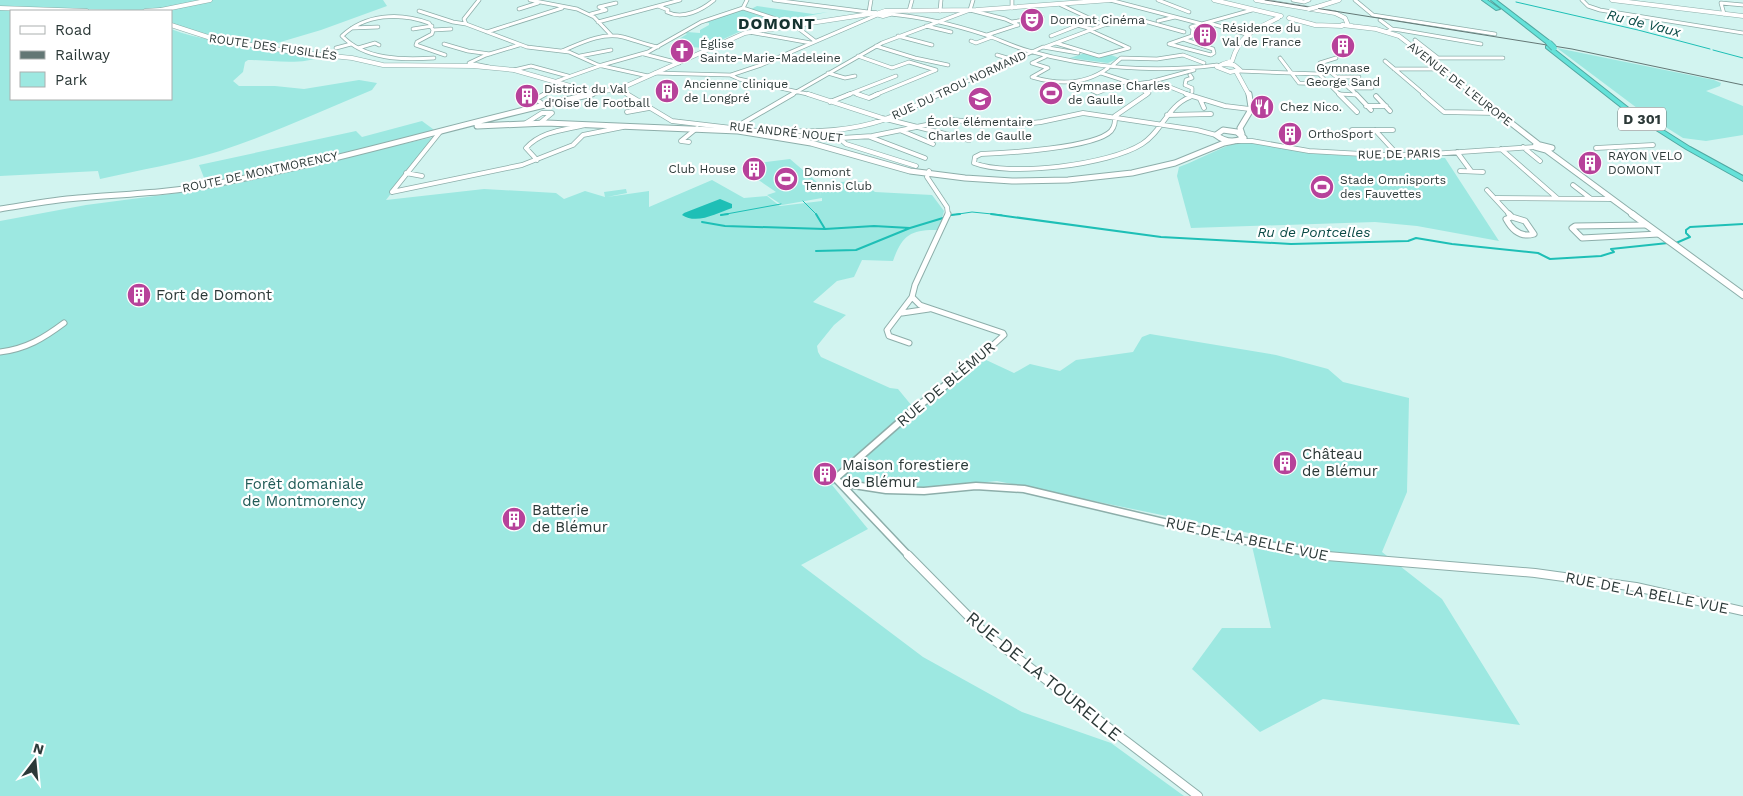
<svg xmlns="http://www.w3.org/2000/svg" width="1743" height="796" viewBox="0 0 1743 796" font-family="'Work Sans',sans-serif">
<rect width="100%" height="100%" fill="#d2f4f0"/>
<!-- green -->
<path fill="#9de8e1" d="M0 0H383L387 6 321 30 267 46 226 41 171 25V11L0 7Z
M757 6 813 14 828 12 792 19 789 17 778 18 751 9Z
M0 10 37 11H11V99H171V29C199 40 228 42 258 47 280 50 301 54 323 56 301 66 272 60 248 60L245 62 243 72 233 81 239 86H275L304 89 359 80 377 83 372 90C321 111 272 134 220 151 181 163 140 170 100 179L98 171 0 176Z
M742 10 788 25 741 31 704 48 677 46 681 42 676 41 687 34 685 33 687 32 700 33V30L709 25V23L703 22Z
M1557 48 1714 80 1721 83 1720 86 1706 91 1743 106V135L1706 141 1683 138 1645 114Z
M1085 53 1099 57 1111 55 1119 58 1108 63 1070 58Z
M422 121 437 132 206 183 199 165 356 131 362 137Z
M434 137 386 200 484 189 556 193 564 199 585 191 605 197 604 192 626 189 627 193 607 197 649 191V207L712 180 744 198 767 196 780 206 822 201V198L782 205 767 195 776 192 741 168 750 164 790 159 818 183 821 196 819 183 861 181 875 192 932 195 944 211 939 230C911 229 902 235 893 261L862 260 854 277 837 281 813 302 846 315 834 325 817 346 818 352 821 357 890 388 898 389 912 406 919 410 984 359 1014 373 1030 364 1060 371 1076 360 1133 352 1142 337 1150 334 1276 355 1328 369 1343 382 1409 398 1407 492 1382 552 1442 599 1520 725 1323 699 1260 732 1192 669 1222 628H1271L1249 533 997 481 929 488 889 487 845 481 832 485 868 529 801 565 923 657 1022 712 1111 743 1184 796H0V221L86 205 193 191Z
M1246 141 1312 153 1363 157 1445 158 1499 241 1417 226 1375 222 1191 228 1177 176 1179 167C1199 160 1227 143 1246 141Z"/>
<!-- water -->
<path fill="#1ebfb6" d="M720 199 732 204V208C717 213 697 225 682 215L684 213Z"/>
<g fill="none" stroke-linecap="round" stroke-linejoin="round">
<!-- stream-far1 -->
<path stroke="#1ebfb6" stroke-width="1" d="M1516 2 1638 30 1710 49
M1713 50 1743 58
M803 201 817 215
M721 215 781 204
M952 215 972 212 1002 215"/>
<!-- stream -->
<path stroke="#1ebfb6" stroke-width="2" d="M816 214 825 229 874 226 910 228 943 218
M991 214 1161 237 1291 244 1408 241 1416 238 1452 244 1538 253 1550 259 1601 256 1614 252 1611 249 1668 243
M721 215 728 214
M951 215 960 214
M702 222 725 226 825 229
M1676 243 1690 237 1686 233V230L1690 227 1743 224
M816 251 856 250 910 228"/>
<!-- street-far4 casing -->
<g stroke="#8daeaa" stroke-width="4.5">
<path id="street-far4" d="M530 0 577 9 594 17 611 35
M774 0 876 13
M1012 0V8
M1110 0 1202 24
M1158 0 1189 12
M1293 0 1304 2 1309 0
M1355 0 1373 15 1495 34
M1582 0 1588 6 1600 10 1743 33
M1061 5 1104 25
M658 6 668 10 667 12C683 20 702 10 714 0
M743 8 794 25 815 41
M743 8 747 0
M519 9 538 3
M970 10 1005 19 1018 25
M970 10 973 0
M419 11 453 22 466 24 527 47 569 52 598 65 648 76
M909 11 912 0
M940 11 941 0
M869 12 871 0
M591 14 606 10 599 7 616 3
M890 14C923 17 955 25 986 35 1000 40 1014 47 1029 51 1089 68 1155 73 1217 65
M1724 14 1721 3 1743 5
M1380 20 1392 29
M1158 21 1175 17
M598 22 680 0
M1012 22 1042 17
M1066 22 1092 29
M1209 23 1246 34
M466 24 464 19 479 0
M926 26 951 32
M352 28 378 27
M413 29 432 26
M433 30 451 29
M1089 30 1129 48
M1388 31 1392 29 1400 30 1481 44
M487 32 562 8
M749 32 811 43
M987 35 1018 25
M898 36 932 45
M1051 36 1079 25
M1415 40 1438 58
M971 41 976 43 992 37
M1056 43 1099 56 1129 48
M444 44 468 51 490 54
M1169 44 1192 36 1193 29 1191 27 1252 10
M1169 44 1211 55 1214 53 1213 49 1183 39
M876 46 915 58 948 65
M1045 47 1104 25 1137 19 1184 32
M336 48 351 44
M358 48 375 43 379 45
M562 51C581 43 602 32 623 37 635 40 646 45 658 47
M644 54 679 63
M997 55 1014 60
M580 56 611 50
M858 56 892 68 909 62 936 70 875 95
M434 58C403 60 365 60 342 36 365 14 399 12 429 23L433 30 432 34 417 42 416 45 445 55
M1280 58 1299 83 1330 84
M1336 58 1320 63 1354 92
M1427 58H1503
M1385 61 1425 95
M1113 65 1121 58 1157 59 1183 55 1204 63
M489 67 469 63 486 55 519 45
M1394 69H1441
M514 70 531 66 568 76
M1239 71 1319 74 1330 72
M655 73 730 75 739 79 812 95
M828 73 845 78 855 76
M1101 73 1135 84 1150 82 1194 70
M1319 74 1340 95
M731 75 761 65 877 15
M1190 75 1192 78 1186 80 1185 85 1192 88V92
M1032 77C1059 85 1085 85 1108 68
M1032 77 1048 68 1032 63 1045 57
M1338 77H1359
M557 81 602 65 648 52 701 22 743 8
M1075 82 1097 93 1125 82
M1160 83 1190 95
M622 87 623 91 629 95
M1349 88H1372
M1145 92 1149 93 1146 95
M854 93 861 95
M1340 94 1357 95
M543 95 563 84
M791 95 882 43 970 10
M847 95 896 76
M937 95 1043 47 1078 53"/>
</g>
<!-- street-far3 casing -->
<g stroke="#8daeaa" stroke-width="5.5">
<path id="street-far3" d="M627 94 672 121 826 139 872 136 951 120 1015 125 1041 122 1083 113 1197 130 1216 135
M808 94 882 118 969 140
M857 94 869 98 878 94
M1186 94 1225 106 1266 111
M1339 94 1357 112
M1356 94 1371 110
M1423 94 1444 112 1496 113
M1376 96 1390 111
M1200 99 1204 108
M830 102 850 94
M544 105 536 99 545 94
M1366 106H1386
M627 112 649 108
M1167 115 1211 114
M1115 116C1115 122 1115 126 1111 131 1095 148 1006 153 981 154L975 157 974 163C1009 177 1109 165 1142 144 1162 132 1167 106 1190 97
M1115 116 1147 94
M526 123 542 113H552L540 123
M736 127 793 94
M1352 130H1393
M1375 130 1398 155
M783 131C817 132 851 131 883 120 902 113 921 103 940 94
M902 131 933 144
M870 137 925 158
M840 139 846 144 916 166
M1238 141H1252L1309 151 1380 155H1417L1535 147
M689 142 681 141 697 128
M1523 147 1540 161
M1596 148 1653 145
M1501 149 1557 198
M1457 152 1471 171
M537 160 526 148C541 131 564 130 585 125
M929 171 927 177 947 207 948 215
M1460 171 1483 172
M406 173 422 176
M1573 185 1590 198
M1487 190 1510 215
M392 192 522 165 573 145 583 135 623 127
M392 192 440 132
M1496 198 1611 199"/>
</g>
<!-- street-far2 casing -->
<g stroke="#8daeaa" stroke-width="7">
<path id="street-far2" d="M948 214 915 285 912 297 920 305 1003 333 1004 335 970 366
M1509 214 1512 217
M1512 217 1525 221 1534 234C1521 238 1512 230 1506 219Z
M1647 225 1575 226 1572 228 1582 238 1659 234
M902 313 929 309
M909 343 889 336 887 330 912 297
M0 352C26 349 44 338 64 323"/>
</g>
<!-- street-far1 casing -->
<g stroke="#8daeaa" stroke-width="9">
<path id="street-far1" d="M841 483 886 490 924 491 976 486 1024 489 1240 540 1330 556
M909 556 837 480V477L917 407 972 365"/>
</g>
<!-- street casing -->
<g stroke="#8daeaa" stroke-width="10">
<path id="street" d="M908 555 985 633 1198 796
M1315 555 1535 573 1636 587 1743 611"/>
</g>
<!-- secondary-far2 casing -->
<g stroke="#8daeaa" stroke-width="5">
<path id="secondary-far2" d="M1214 0 1281 16
M1256 0 1335 13 1345 18 1348 25
M1612 0 1743 16
M1317 7 1339 0
M0 8 87 11
M145 11 160 10
M156 11 210 0
M883 12 890 14 883 16 876 14 885 11 976 10 1111 0
M1289 18 1315 25 1342 26
M171 25 211 38 293 52 352 58 383 65 473 66 514 70 591 92
M1352 26 1342 25 1376 29 1399 36 1475 95
M1223 64 1232 61C1240 34 1254 30 1278 18
M1223 64 1234 65 1240 70 1230 72 1217 67Z
M1238 71 1237 73 1249 95
M586 95 624 87 745 33 876 13"/>
</g>
<!-- secondary-far1 casing -->
<g stroke="#8daeaa" stroke-width="7">
<path id="secondary-far1" d="M1474 94 1538 144
M477 126 546 123 738 131 811 143 910 171 965 178 1012 181 1068 180 1132 173 1175 163 1224 143 1234 141
M1223 130 1237 132 1244 138C1234 143 1225 142 1216 135Z
M1242 134 1240 128 1249 113 1251 107 1249 94
M1536 144 1552 148 1546 150 1535 147Z
M1546 150 1634 215
M0 209C26 205 52 200 78 198 124 194 169 193 214 184 341 161 465 122 592 94"/>
</g>
<!-- secondary casing -->
<g stroke="#8daeaa" stroke-width="8">
<path id="secondary" d="M1632 214 1743 295"/>
</g>
<!-- highway casing -->
<g stroke="#51a7a1" stroke-width="2">
<path id="highway" d="M1482 0H1487L1500 9 1496 10Z
M1491 0H1496L1551 42V44H1547Z
M1546 46H1550L1630 109 1690 147 1743 176V181L1686 149 1626 111 1546 48Z"/>
</g>
<!-- street-far4 -->
<use href="#street-far4" stroke="#fff" stroke-width="3"/>
<!-- street-far3 -->
<use href="#street-far3" stroke="#fff" stroke-width="4"/>
<!-- street-far2 -->
<use href="#street-far2" stroke="#fff" stroke-width="5"/>
<!-- street-far1 -->
<use href="#street-far1" stroke="#fff" stroke-width="6"/>
<!-- street -->
<use href="#street" stroke="#fff" stroke-width="8"/>
<!-- secondary-far2 -->
<use href="#secondary-far2" stroke="#fff" stroke-width="4"/>
<!-- secondary-far1 -->
<use href="#secondary-far1" stroke="#fff" stroke-width="5"/>
<!-- secondary -->
<use href="#secondary" stroke="#fff" stroke-width="6"/>
<!-- highway -->
<use href="#highway" fill="#65e2d9" fill-rule="evenodd"/>
<!-- rail -->
<path stroke="#637775" stroke-width="1" d="M1265 0 1572 49 1743 85"/>
<!-- secondary-bridge casing -->
<g stroke="#8daeaa" stroke-width="5" stroke-linecap="butt">
<path id="secondary-bridge" d="M1309 9 1317 7"/>
</g>
<!-- highway-bridge casing -->
<g stroke="#51a7a1" stroke-width="7" stroke-linecap="butt">
<path id="highway-bridge" d="M1549 43 1554 48"/>
</g>
<!-- secondary-bridge -->
<use href="#secondary-bridge" stroke="#fff" stroke-width="4"/>
<!-- highway-bridge -->
<use href="#highway-bridge" stroke="#65e2d9" stroke-width="5.5"/>
</g>
<!-- icons -->
<defs>
<g id="theatre-disc" transform="scale(1.25)"><circle r="9.5" fill="#b7429a" stroke="#fff"/><path d="M-5-5.5Q0-4 5-5.5V0Q5 5 0 6Q-5 5-5 0ZM-3.3-2.5H-1v1.5H-3.3ZM1-2.5H3.3v1.5H1ZM-2.8 1Q0 5.5 2.8 1Z" fill="#fff"/></g>
<g id="building-disc" transform="scale(1.25)"><circle r="9.5" fill="#b7429a" stroke="#fff"/><path d="M-4-6H4V6H1V3H-1V6H-4ZM-2.5-4.3h1.7v1.8h-1.7ZM.8-4.3h1.7v1.8H.8ZM-2.5-1h1.7V.8h-1.7ZM.8-1h1.7V.8H.8Z" fill="#fff"/></g>
<g id="church-disc" transform="scale(1.25)"><circle r="9.5" fill="#b7429a" stroke="#fff"/><path d="M-1.2-6h2.4v3.5h3.3v2.4h-3.3V6h-2.4V-.1h-3.3v-2.4h3.3Z" fill="#fff"/></g>
<g id="stadium-disc" transform="scale(1.25)"><circle r="9.5" fill="#b7429a" stroke="#fff"/><path d="M0-5a6.5 5 0 1 0 0 10a6.5 5 0 1 0 0-10ZM-3.5-1.8h7v3.6h-7Z" fill="#fff"/></g>
<g id="school-disc" transform="scale(1.25)"><circle r="9.5" fill="#b7429a" stroke="#fff"/><path d="M0-5L7-2L0 1L-7-2ZM-4 1L0 2.5L4 1V4Q0 6-4 4Z" fill="#fff"/></g>
<g id="restaurant-disc" transform="scale(1.25)"><circle r="9.5" fill="#b7429a" stroke="#fff"/><path d="M-5-6h1v4h1v-4h1v4h1v-4h1v5L-1.5 .5V6h-2V.5L-5-1ZM5-6V6H3V1.5H1.5Q1.5-4 5-6Z" fill="#fff"/></g>
</defs>
<g fill-rule="evenodd">
<use href="#theatre-disc" x="1032" y="20"/>
<use href="#building-disc" x="1205" y="35"/>
<use href="#building-disc" x="1343" y="46"/>
<use href="#church-disc" x="682" y="51"/>
<use href="#building-disc" x="667" y="91"/>
<use href="#stadium-disc" x="1051" y="93"/>
<use href="#building-disc" x="527" y="96"/>
<use href="#school-disc" x="980" y="99"/>
<use href="#restaurant-disc" x="1262" y="107"/>
<use href="#building-disc" x="1290" y="134"/>
<use href="#building-disc" x="1590" y="163"/>
<use href="#building-disc" x="754" y="169"/>
<use href="#stadium-disc" x="786" y="179"/>
<use href="#stadium-disc" x="1322" y="187"/>
<use href="#building-disc" x="139" y="295"/>
<use href="#building-disc" x="1285" y="463"/>
<use href="#building-disc" x="825" y="474"/>
<use href="#building-disc" x="514" y="519"/>
</g>
<g text-anchor="middle" dominant-baseline="central" stroke-width="4.5" stroke-linejoin="round" paint-order="stroke">
<!-- far-poi labels -->
<g font-size="12" fill="#2c3938" stroke="#fff" text-anchor="start">
<text x="1050" y="20">Domont Cinéma</text>
<text x="1222" y="28">Résidence du<tspan x="1222" dy="14">Val de France</tspan></text>
<text x="700" y="44">Église<tspan x="700" dy="14">Sainte-Marie-Madeleine</tspan></text>
<text x="1343" y="68" text-anchor="middle">Gymnase<tspan x="1343" dy="14">George Sand</tspan></text>
<text x="684" y="84">Ancienne clinique<tspan x="684" dy="14">de Longpré</tspan></text>
<text x="1068" y="86">Gymnase Charles<tspan x="1068" dy="14">de Gaulle</tspan></text>
<text x="544" y="89">District du Val<tspan x="544" dy="14">d'Oise de Football</tspan></text>
<text x="1280" y="107">Chez Nico.</text>
<text x="980" y="122" text-anchor="middle">École élémentaire<tspan x="980" dy="14">Charles de Gaulle</tspan></text>
<text x="1308" y="134">OrthoSport</text>
<text x="1608" y="156">RAYON VELO<tspan x="1608" dy="14">DOMONT</tspan></text>
<text x="736" y="169" text-anchor="end">Club House</text>
<text x="804" y="172">Domont<tspan x="804" dy="14">Tennis Club</tspan></text>
<text x="1340" y="180">Stade Omnisports<tspan x="1340" dy="14">des Fauvettes</tspan></text>
</g>
<!-- far-street labels -->
<g font-size="12" fill="#2c3938" stroke="#fff">
<text transform="translate(273 47) rotate(8)">ROUTE DES FUSILLÉS</text>
<text transform="translate(1460 84) rotate(38)">AVENUE DE L'EUROPE</text>
<text transform="translate(959 85) rotate(-25)">RUE DU TROU NORMAND</text>
<text transform="translate(786 132) rotate(6)">RUE ANDRÉ NOUET</text>
<text transform="translate(1399 154) rotate(-1)">RUE DE PARIS</text>
<text transform="translate(260 172) rotate(-12)">ROUTE DE MONTMORENCY</text>
</g>
<!-- far-water labels -->
<g font-size="14" font-style="italic" fill="#0a4b47" stroke="#fff">
<text transform="translate(1644 23) rotate(14)">Ru de Vaux</text>
<text x="1314" y="232">Ru de Pontcelles</text>
</g>
<!-- shield labels -->
<rect fill="#fff" stroke="#6b7474" stroke-width="1" x="1618" y="107.5" width="48" height="23" rx="4"/>
<g font-size="14" font-weight="bold" fill="#2c3938">
<text x="1642" y="119">D 301</text>
</g>
<!-- poi labels -->
<g font-size="15" fill="#2c3938" stroke="#fff" text-anchor="start">
<text x="156" y="295">Fort de Domont</text>
<text x="1302" y="454">Château<tspan x="1302" dy="17">de Blémur</tspan></text>
<text x="842" y="465">Maison forestiere<tspan x="842" dy="17">de Blémur</tspan></text>
<text x="532" y="510">Batterie<tspan x="532" dy="17">de Blémur</tspan></text>
</g>
<!-- street labels -->
<g font-size="15" fill="#2c3938" stroke="#fff">
<text transform="translate(946 384) rotate(-40)">RUE DE BLÉMUR</text>
<text transform="translate(1247 539) rotate(12)">RUE DE LA BELLE VUE</text>
<text transform="translate(1647 593) rotate(11)">RUE DE LA BELLE VUE</text>
</g>
<!-- park labels -->
<g font-size="15" fill="#215b57" stroke="#fff">
<text x="304" y="484">Forêt domaniale<tspan x="304" dy="17">de Montmorency</tspan></text>
</g>
<!-- far-district labels -->
<g font-size="16" font-weight="bold" letter-spacing="1" fill="#153330" stroke="#fff">
<text x="777" y="23">DOMONT</text>
</g>
<!-- near-street labels -->
<g font-size="18" fill="#2c3938" stroke="#fff">
<text transform="translate(1044 676) rotate(39)">RUE DE LA TOURELLE</text>
</g>
</g>
<!-- legend -->
<rect x="10" y="10" width="162" height="90" fill="#ffffff" stroke="#abb0af"/>
<rect x="20" y="26" width="25" height="8" fill="#ffffff" stroke="#abb0af"/>
<text x="55" y="35" font-size="15" fill="#2c3938">Road</text>
<rect x="20" y="51" width="25" height="8" fill="#637775" stroke="#abb0af"/>
<text x="55" y="60" font-size="15" fill="#2c3938">Railway</text>
<rect x="20" y="72" width="25" height="15" fill="#9de8e1" stroke="#abb0af"/>
<text x="55" y="85" font-size="15" fill="#2c3938">Park</text>
<!-- north arrow -->
<g transform="translate(35 761) rotate(16)" stroke="#ffffff" stroke-width="4" paint-order="stroke">
<path d="M0-4L9 19L0 12L-9 19Z" fill="#2c3938"/>
<text y="-8" font-size="14" font-weight="bold" text-anchor="middle" fill="#2c3938">N</text>
</g>
</svg>
